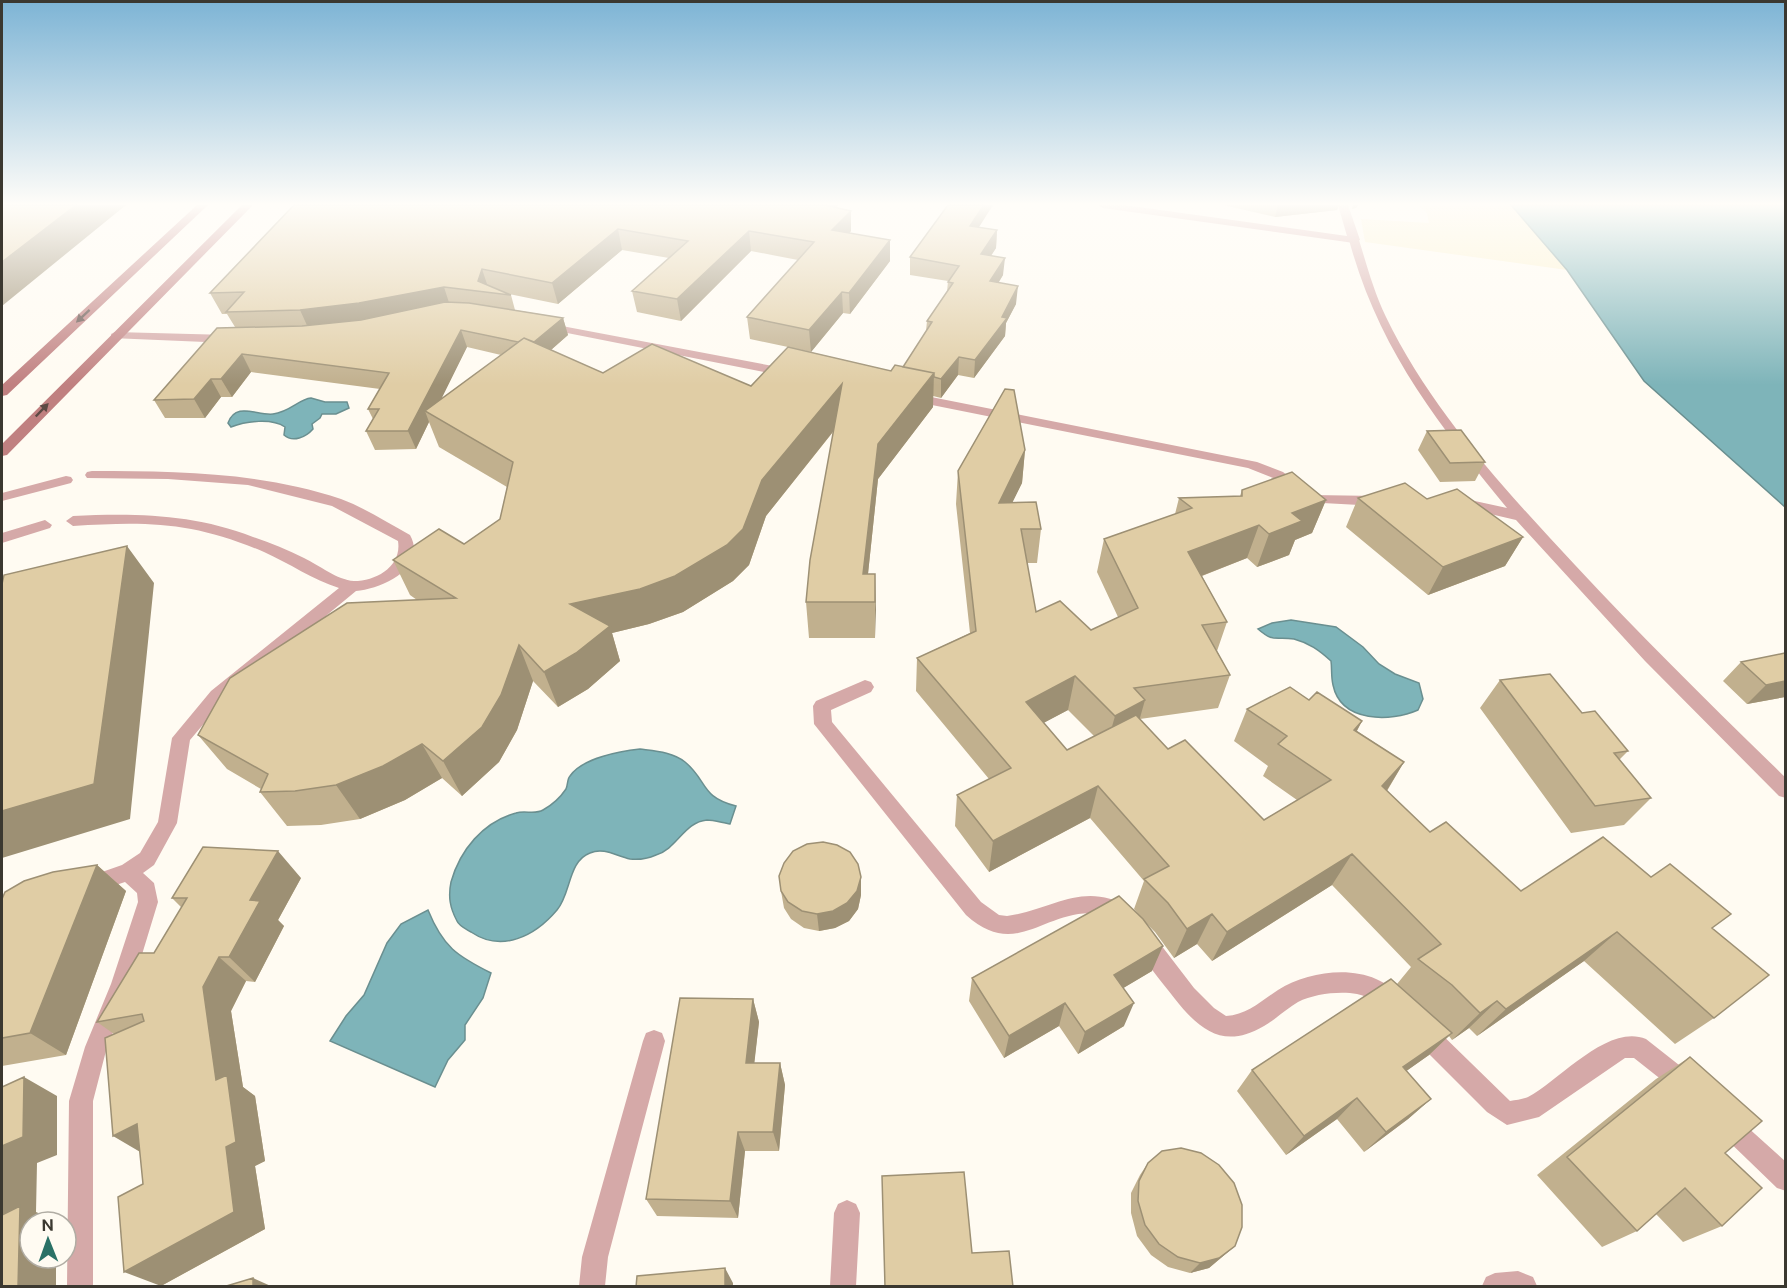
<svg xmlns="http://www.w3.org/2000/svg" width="1787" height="1288" viewBox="0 0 1787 1288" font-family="'Public Sans',sans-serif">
<rect width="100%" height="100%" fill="#fffbf2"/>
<!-- sand -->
<path fill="#fbf1cc" d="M1419 205H1511L1567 270 1365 242 1361 219 1429 223 1427 213Z"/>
<!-- water -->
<path fill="#7eb4b9" stroke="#6a8f90" stroke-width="1.5" d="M1511 205H1785V507L1644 381 1567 270Z
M311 398 325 402H347L349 408 336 414H322L320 418 312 424 313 429C306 437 293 443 284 435L285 427C272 418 246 421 231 427L228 423C236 401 257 416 273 414 290 412 299 399 311 398Z
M1291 620 1336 627 1363 647 1379 664 1395 674 1419 683 1423 699 1418 710C1391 722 1341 723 1333 685 1331 677 1332 668 1331 661 1319 650 1309 643 1294 639 1275 636 1274 643 1258 629L1272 623Z
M640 749C655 751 673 752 685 762 708 781 700 797 736 806L730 824C723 823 714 820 707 820 684 822 677 849 656 855 649 858 638 860 630 859 616 856 604 847 590 853 568 861 571 894 557 910 535 936 502 953 471 932 466 929 459 926 457 921 450 908 448 897 451 882 460 850 483 822 516 813 525 810 535 815 543 810 552 805 560 798 566 789 568 785 567 779 570 776 582 758 621 751 640 749Z
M428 910C443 947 457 956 491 973L483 998 465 1025V1040L448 1060 435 1087 330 1041 346 1016 364 995 387 943 401 924Z"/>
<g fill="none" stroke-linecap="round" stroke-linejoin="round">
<!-- lane -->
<path fill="#d5a9a8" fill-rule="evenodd" d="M1354 237 1359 240C1367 266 1374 292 1386 317 1431 410 1505 490 1575 565 1643 638 1714 708 1786 778V798L1779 796 1645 661 1516 520 1456 506 1454 503 1461 498 1507 508C1437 422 1379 350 1349 240Z
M546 323 789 369 795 373 789 377 542 328 540 326Z
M115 332 229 335 235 339 229 343 111 338V334Z
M911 393 1257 462 1283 472 1312 495 1378 496 1385 501 1378 506 1304 502 1273 478 1248 468 907 400 905 397 907 394Z
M92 471C176 471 261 472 341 499 365 508 388 523 410 535 428 568 382 589 356 591L223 701 190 740 177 823 154 865 143 873 154 883 158 902 133 984 107 1047 93 1101V1286H67L69 1101 85 1047 111 984 138 902 137 893 125 882 89 894 82 891 79 885 82 879 122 865 140 853 158 822 172 738 211 691 339 588C313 580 289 563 264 552 194 522 148 521 73 526L66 521 73 516C136 513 194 514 253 537 270 543 288 550 304 558 319 565 337 580 354 581 377 581 402 566 398 541L332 506 248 485 168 479 87 478 85 475 87 472Z
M66 476 71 477 73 480 71 483 2 501V493Z
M45 520 52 525 50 528 2 543V533Z
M865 680 871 682 874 687 871 692 831 710 832 722 981 902 999 915 1007 916C1055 909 1083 880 1131 908L1134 915 1131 922 1124 924C1112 920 1103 913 1089 913 1039 915 1014 958 966 915L814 724 813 706 816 701Z
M1144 929 1151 932 1194 988 1214 1008 1226 1016C1247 1015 1261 1001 1278 990 1305 973 1347 966 1376 979 1387 984 1400 991 1404 1002L1401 1010 1393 1013C1381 1008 1370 996 1357 994 1339 991 1314 994 1298 1002 1286 1009 1276 1019 1264 1026 1225 1049 1201 1032 1175 999 1161 981 1143 960 1133 939L1137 932Z
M1422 1020 1430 1023 1510 1101C1516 1100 1523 1099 1528 1097 1560 1080 1608 1023 1646 1039L1693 1076 1697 1084 1693 1092 1685 1096 1677 1092 1634 1058H1625L1539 1117 1507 1125 1487 1112 1414 1039 1411 1031 1414 1023Z
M654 1030 662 1033 665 1041 608 1257 605 1286H579L582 1257 643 1041 646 1033Z
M1727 1112 1735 1116 1786 1162V1191L1777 1188 1719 1132 1715 1124 1719 1116Z
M847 1200 856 1204 860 1213 856 1286H830L834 1213 838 1204Z
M1518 1271 1533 1277 1537 1286H1482L1486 1277 1495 1273Z"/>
<!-- street -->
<path fill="#d5a9a8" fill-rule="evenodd" d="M1098 205H1124L1347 236 1338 205H1348L1360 240 1354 243 1103 208Z"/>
<!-- secondary -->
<path fill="#c08080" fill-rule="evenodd" d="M197 205H208L7 395 2 396V385Z
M242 205H253L7 455 2 456V444Z"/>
</g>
<!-- wall -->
<path fill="#c1b08e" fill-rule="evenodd" d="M294 205H838L836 207 851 211V231L849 233 890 261 850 314 843 313 811 352 789 347 891 371 903 367 926 331 927 321 947 292 948 281 910 275V257L979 227 997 230 996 248 991 256 1003 275 999 282 1016 304 1006 323 1005 336 974 378 958 375 941 398 933 396V407L878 479 868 574H875V638H809L806 602 833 432 766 516 749 565 733 581 683 612 649 624 612 633 620 661 588 689 558 707 533 681 517 730 499 762 462 796 442 778 405 800 360 819 321 825 287 826 260 792 261 789 227 769 198 735 417 600 410 595 393 560 464 544 500 519 507 487 439 447 429 422 416 449 375 450 366 431 373 419 368 409 380 389 251 372 232 397H221L205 418H165L154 400 235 327 227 314H222L210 293ZM622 250 669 258 632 291 637 312 681 321 751 251 798 260 747 317 750 339 788 347 751 386 603 373 551 350 568 335 563 318 515 310 511 295 509 294 558 304ZM467 347 501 355 440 400Z
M1223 205H1339L1337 210 1275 217Z
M1427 431 1485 462 1475 481 1440 482 1418 450Z
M1025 450 1022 483 1012 502 1041 529 1037 563H1027L1036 612 1091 630 1118 617 1097 572 1104 539 1175 514 1179 498 1240 496 1242 490 1326 500 1312 533 1295 540 1289 555 1257 567 1247 558 1202 576 1227 622 1217 651 1230 675 1218 708 1140 719 1168 749 1264 820 1297 800 1263 776 1268 766 1234 741 1247 709 1309 700 1362 721 1357 731 1404 762 1387 791 1430 832 1521 891 1713 928 1714 1018 1675 1044 1584 961 1477 1036 1469 1028 1452 1040 1449 1036 1429 1055 1406 1071 1431 1099 1408 1119 1364 1152 1337 1119 1286 1155 1237 1091 1252 1070 1397 984 1411 967 1332 885 1212 961 1197 944 1174 958 1155 932 1144 921 1152 971 1123 988 1124 1026 1078 1054 1059 1026 1004 1058 969 1001 972 978 1139 915 1134 909 1144 881 1090 818 989 872 955 826 957 795 989 779 916 691 917 658 970 633 956 504 958 471ZM1068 710 1094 736 1067 750 1043 723Z
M1358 498 1427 499 1523 537 1505 566 1428 595 1346 527Z
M1785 653V697L1747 704 1723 681 1741 662Z
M1500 680 1582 713 1628 751 1619 760 1651 798 1624 825 1571 833 1480 708Z
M97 865 126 891 66 1055 2 1066V899Z
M861 877V895L858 909 849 921 835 928 819 931 804 928 791 919 784 908 781 891Z
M301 878 278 920 284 926 255 982 246 981 231 1011 243 1087 255 1096 265 1161 255 1166 265 1229 161 1286 143 1184 140 1151 114 1034 97 1022 154 953 182 908 172 898Z
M753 999 759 1022 754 1063H780L785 1085 779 1151H745L738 1218 657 1216 646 1199Z
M1690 1057 1725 1153 1722 1226 1683 1242 1656 1214 1637 1231 1602 1247 1537 1175 1656 1079Z
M1148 1163 1235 1246 1209 1268 1190 1273 1168 1267 1151 1255 1137 1236 1131 1213V1193L1140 1175Z"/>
<!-- shaded-wall -->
<path fill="#9d9074" d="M76 205H126L2 306V262Z
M820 205H838L821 224Z
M984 205H993L969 243 970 226Z
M1278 205H1339L1337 210 1275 217Z
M1353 205H1358L1356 208 1352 209Z
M851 211V231L833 251 832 230Z
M618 229 622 250 558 304 552 283Z
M997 230 996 248 980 272 981 254Z
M749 231 751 251 681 321 677 299Z
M890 240V261L850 314 849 293Z
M1005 258 1003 275 988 299 990 281Z
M482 269 489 290 478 281Z
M1018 286 1016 304 1006 323 1005 336 974 378 975 360 1002 317Z
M444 287 451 309 310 332 300 310Z
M842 292 843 313 811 352 809 330Z
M563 318 568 335 536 363 530 345Z
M461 330 467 347 433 416 425 411 429 422 416 449 408 431Z
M242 354 251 372 232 397 221 379Z
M959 357 958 375 941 398V379Z
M934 373 933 407 878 479 865 602 863 574 878 444Z
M211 379 221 397 205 418 194 399Z
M842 384 843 419 766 516 749 565 733 581 683 612 649 624 612 633 620 661 588 689 558 707 544 672 570 604 762 480Z
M1025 450 1022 483 996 536 999 503Z
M1326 500 1312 533 1295 540 1289 555 1257 567 1269 534 1292 513Z
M1259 525 1247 558 1178 585 1188 552Z
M1523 537 1505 566 1428 595 1443 567Z
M127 546 154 583 130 819 2 858V811Z
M875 574 876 610 875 638Z
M519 645 533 681 517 730 499 762 462 796 443 761Z
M1075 676 1068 710 1021 735 1026 702Z
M1785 681V697L1747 704 1766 685Z
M1145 700 1136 732 1106 748 1115 716Z
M1362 721 1344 754 1354 730Z
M422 744 442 778 405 800 360 819 336 785Z
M1404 762 1384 795 1382 786Z
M1098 786 1090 818 989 872 993 841Z
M278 851 301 878 278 920 284 926 255 982 229 957 250 900Z
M1352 854 1332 885 1212 961 1227 932Z
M97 865 126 891 66 1055 30 1033Z
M861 877V895L858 909 849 921 835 928 819 931 817 914Z
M1212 914 1197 944 1174 958 1187 929Z
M1617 932 1584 961 1477 1036 1506 1009Z
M1163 946 1152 971 1105 999 1114 975Z
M219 957 246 981 231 1011 243 1087 255 1096 265 1161 255 1166 265 1229 161 1286 124 1272 216 1080 203 987Z
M753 999 759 1022 752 1084 746 1063Z
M1497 1001 1469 1028 1452 1040 1480 1013Z
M1065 1003 1059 1026 1004 1058 1009 1036Z
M1134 1003 1124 1026 1078 1054 1085 1032Z
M1452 1033 1429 1055 1381 1089 1403 1067Z
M780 1063 785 1085 779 1151 773 1132Z
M24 1077 57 1096V1155L37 1163 36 1212 56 1221V1222H30V1258H56V1287H18L2 1218V1146Z
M1357 1098 1337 1119 1286 1155 1304 1136Z
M1431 1099 1408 1119 1364 1152 1386 1132Z
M137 1124 147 1156 113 1136Z
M738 1132 745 1151 738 1218 730 1201Z
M1235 1246 1209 1268 1190 1273 1200 1263Z
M725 1268 733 1283V1287H725Z
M253 1278 273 1287H253Z"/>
<!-- building -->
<path fill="#e0cda5" stroke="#9d9074" stroke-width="1.5" d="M2 205H76L2 262Z
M294 205H825L851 211 832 230 890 240 849 293 842 292 809 330 747 317 814 242 749 231 677 299 632 291 688 241 618 229 552 283 482 269 478 281 511 295 444 287 359 303 300 310 226 312 244 292 210 293Z
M948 205H984L970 226 997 230 981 254 1005 258 990 281 1018 286 1002 317 1007 318 975 360 959 357 941 379 934 377V373L903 367 932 322 927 321 953 283 948 282 959 266 910 257Z
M445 302 469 303 563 318 534 342 524 338 518 342 461 330 408 431H366L379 409H368L389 373 242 354 221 379H211L194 399 154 400 217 328 302 326 361 320Z
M524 338 603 373 652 344 751 386 788 347 891 371 895 365 934 373 878 444 863 574H875V602H806L810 560 842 384 762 480 743 529 727 545 675 576 640 589 570 604 610 626 576 653 544 672 519 645 501 695 482 727 443 761 422 744 383 766 336 785 295 791 260 792 268 774 198 735 230 678 347 603 456 598 393 560 439 529 464 544 500 519 513 462 425 411Z
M1005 389 1014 390 1025 450 999 503 1036 502 1041 529H1021L1036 612 1060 601 1091 630 1138 608 1104 539 1192 508 1179 498 1242 496V490L1292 472 1326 500 1292 513 1302 521 1269 534 1259 525 1188 552 1227 622 1202 625 1230 675 1134 688 1145 700 1115 716 1075 676 1026 702 1067 750 1136 715 1168 749 1185 740 1264 820 1331 780 1278 744 1287 736 1247 709 1290 687 1309 700 1317 692 1362 721 1354 730 1404 762 1382 786 1430 832 1446 822 1521 891 1603 837 1651 877 1670 864 1731 914 1712 928 1769 975 1714 1018 1617 932 1506 1009 1497 1001 1480 1013 1452 985 1418 959 1441 944 1352 854 1227 932 1212 914 1187 929 1168 903 1144 879 1169 866 1098 786 993 841 957 795 1011 768 917 658 976 631 958 471Z
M1461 430 1485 462 1450 463 1427 431Z
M1405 483 1427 499 1457 489 1523 537 1443 567 1358 498Z
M127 546 94 784 2 811V584L4 575Z
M1785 653V681L1766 685 1741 662Z
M1550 674 1582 713 1595 711 1628 751 1614 753 1651 798 1595 806 1500 680Z
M823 842 837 845 850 852 858 864 861 877 857 891 847 903 833 911 817 914 802 911 788 902 781 891 779 876 784 863 793 851 807 844Z
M203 847 278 851 250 900 260 901 229 957H219L203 987 216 1080 227 1075 236 1142 226 1147 234 1212 124 1272 118 1197 143 1184 137 1124 113 1136 105 1038 144 1021 142 1014 97 1022 139 953H154L187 898H172Z
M97 865 30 1033 2 1038V899L5 892 24 881 53 872Z
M1119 896 1143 919 1163 946 1114 975 1134 1003 1085 1032 1065 1003 1009 1036 972 978Z
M1391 979 1452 1033 1403 1067 1431 1099 1386 1132 1357 1098 1304 1136 1252 1070Z
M680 998 753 999 746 1063H780L773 1132H738L730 1201 646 1199Z
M1690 1057 1762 1121 1725 1153 1762 1188 1722 1226 1685 1188 1637 1231 1567 1157Z
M24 1077 23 1137 2 1146V1087Z
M1181 1148 1201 1153 1219 1165 1234 1183 1242 1205V1227L1235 1246 1219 1258 1200 1263 1178 1257 1159 1244 1145 1225 1138 1201 1139 1181 1148 1163 1162 1151Z
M964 1172 972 1253 1009 1251 1013 1287H885L882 1176Z
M20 1206 18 1287H2V1215Z
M725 1268V1287H636L637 1276Z
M253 1278V1287H223Z"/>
<!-- one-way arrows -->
<defs><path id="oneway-solid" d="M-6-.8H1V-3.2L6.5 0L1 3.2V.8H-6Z" transform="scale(1.5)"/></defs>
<g fill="#5c4a44">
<use href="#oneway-solid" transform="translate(83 316) rotate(137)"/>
<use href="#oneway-solid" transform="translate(42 410) rotate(-46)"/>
</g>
<!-- sky -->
<linearGradient id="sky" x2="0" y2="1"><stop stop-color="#7db4d5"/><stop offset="0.53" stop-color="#fffdf9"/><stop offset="1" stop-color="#fffdf9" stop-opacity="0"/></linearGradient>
<rect width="1787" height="385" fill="url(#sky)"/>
<!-- border -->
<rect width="1787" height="1288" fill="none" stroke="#3b3830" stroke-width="6"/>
<!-- north arrow -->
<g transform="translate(48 1240) rotate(359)"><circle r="28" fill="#fffbf2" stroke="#b1ada4" stroke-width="1.5"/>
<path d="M0-4.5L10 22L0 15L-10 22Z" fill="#2a7166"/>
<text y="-9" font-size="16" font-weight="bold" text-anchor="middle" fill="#3b3830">N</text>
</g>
</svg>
